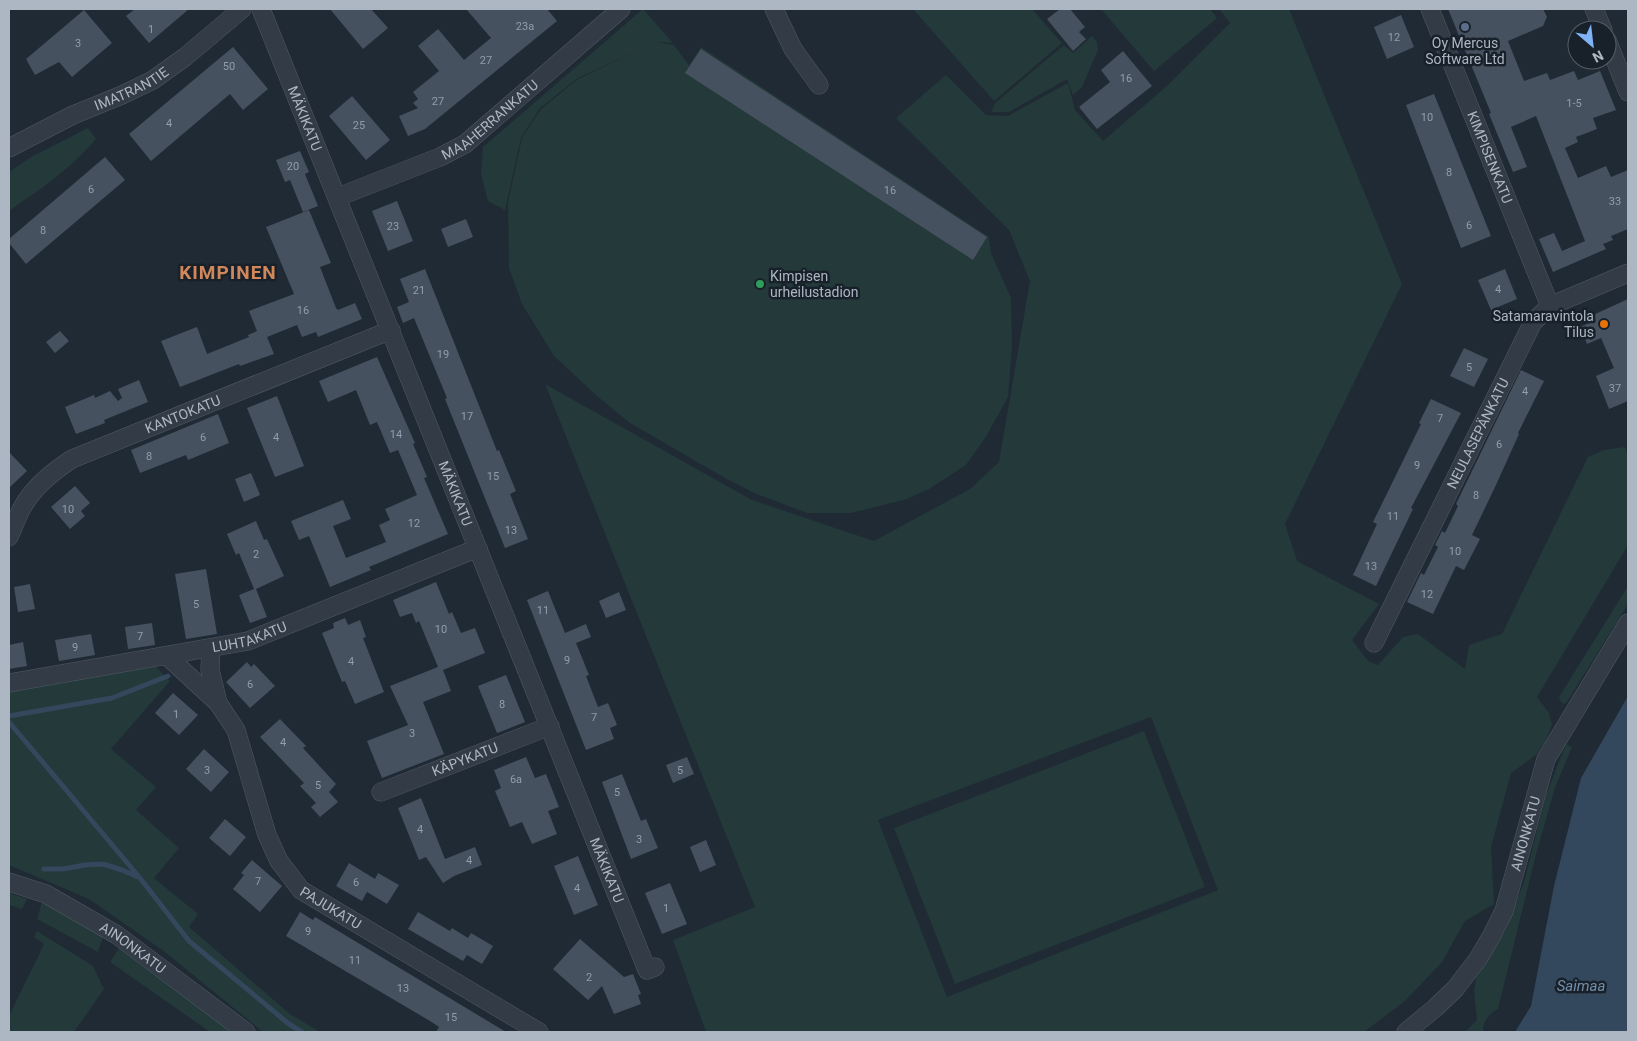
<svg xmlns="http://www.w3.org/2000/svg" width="1637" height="1041" viewBox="0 0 1637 1041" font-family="Roboto,sans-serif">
<rect width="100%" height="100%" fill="#1f2a35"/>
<!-- green -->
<path fill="#243939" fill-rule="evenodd" d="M643 9 673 43 656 42 674 45 689 65 701 47 989 237 991 253 1011 298 1012 346 1008 397 987 435 966 465 929 489 907 499 851 513H807L754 493 725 478 630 423 598 397 554 356 522 304 509 268 508 202 522 138 541 109 578 79 637 51 578 78 540 108 521 138 505 210 488 201 481 174 483 147Z
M913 9H1032L1062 43 994 101Z
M1101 9H1210L1217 18 1154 71Z
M1219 9H1289L1402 284 1285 524 1297 561 1379 604 1352 640 1368 661 1378 665 1403 637 1418 634 1465 669 1469 645 1502 634 1588 457 1604 450 1625 447 1628 456V545L1537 697 1549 713 1552 725 1546 740 1536 755 1511 773 1491 847 1494 904 1465 921 1442 962 1405 1001 1364 1032H706L673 940 755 907 545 384 752 500 874 541 970 489 999 462 1030 281 1009 230 896 118 946 75 986 115 1008 116 1068 83 1075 110 1103 141 1168 85 1230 23ZM1151 717 1218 890 947 997 878 820Z
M1092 36 1097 42 1098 50 1082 87 1073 95 1067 79 1009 112H991L995 103 1064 45 1073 53Z
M88 128 96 139C72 168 39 190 9 211V172L31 157Z
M1628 586V604L1567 702 1564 704 1561 702 1559 697Z
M155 666 170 681 111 749 156 787 136 810 179 848 154 878 198 914 189 927 290 1014 320 1032H263L165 952 89 899 9 865V692Z
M1144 731 1205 887 955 984 894 828Z
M1566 744 1572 747 1555 788 1536 854 1498 1009C1489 1014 1483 1021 1483 1032H1465L1477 1020 1474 991 1476 978 1506 930 1525 879 1545 798Z
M9 893 27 899 22 909 9 905Z
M42 902 103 937 98 952 37 919Z
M37 931 93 966 104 989 74 1032H9V1016L44 944 34 937Z
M120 947 234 1032H210L110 962Z"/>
<!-- water -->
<path fill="#33475d" d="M1628 696V1032H1515L1531 1006 1554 886 1581 778Z"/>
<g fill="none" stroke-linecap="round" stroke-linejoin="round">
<!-- stream -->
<path stroke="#33475d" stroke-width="5" d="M9 716 112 698 168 676
M9 722 140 878 189 941 289 1024 302 1032
M44 869H63L85 865 103 864 122 870 138 877"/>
</g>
<!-- building -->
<path fill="#45515f" d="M135 9H189L149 43 126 16Z
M330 9H371L388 28 363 49Z
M466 9H547L557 21 425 129 408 136 399 116 418 108 413 103 418 99 413 92 439 71 418 46 438 29 464 60 491 38Z
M1060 9H1070L1085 27 1079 32 1086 39 1073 51 1047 19Z
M1448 9H1543L1547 17 1543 26 1508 41 1524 81 1547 73 1550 80 1574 71 1578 80 1600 71 1616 110 1593 118 1597 129 1576 137 1578 142 1565 148 1578 178 1606 166 1611 177 1628 170V229L1611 236 1613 240 1603 244 1606 249 1553 272 1539 239 1554 233 1562 251 1585 241 1536 116 1511 127 1527 167 1513 172 1489 114 1491 113Z
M84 10 112 43 72 77 59 62 35 75 26 59Z
M1401 15 1414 47 1387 59 1374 27Z
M233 47 268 89 243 110 230 94 151 161 129 134Z
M701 49 987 237 973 260 685 73Z
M1123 51 1152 86 1097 129 1079 107 1110 82 1101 70Z
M1434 94 1491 236 1461 248 1406 105Z
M352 96 390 140 366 160 329 116Z
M300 151 309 172 305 174 318 206 303 212 290 180 285 182 276 160Z
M105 157 125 180 26 264 9 243V239Z
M397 201 413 241 388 251 372 211Z
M309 210 331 263 320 267 336 308 338 310 355 303 362 319 318 337 316 332 302 337 297 325 267 337 274 354 240 366 239 364 180 387 161 341 197 327 207 354 249 337 248 335 257 331 249 311 294 294 266 227Z
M466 219 473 237 448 247 441 229Z
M425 269 497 451 499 450 516 491 510 494 528 539 505 548 445 399 447 398 414 318 403 323 397 307 409 302 400 279Z
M1505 269 1517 299 1491 310 1478 280Z
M1628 299V401L1609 409 1596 376 1614 368 1601 338 1587 344 1580 327 1594 321 1591 316Z
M60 331 69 341 55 353 46 342Z
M1464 348 1488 359 1474 387 1450 376Z
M377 357 415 443 413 444 427 477 424 478 448 534 369 567 371 570 330 587 309 536 299 540 291 521 343 500 351 519 333 526 346 558 386 542 379 525 390 520 385 509 417 495 398 450 390 453 377 422 370 425 356 390 328 402 319 381Z
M1521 370 1544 381 1518 433 1519 434 1496 485 1472 535 1480 539 1464 570 1456 566 1433 614 1407 602 1421 573 1424 575 1438 547 1435 545 1442 531 1445 533 1458 506 1456 504Z
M139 380 148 402 104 420 105 423 76 434 65 407 94 395 95 398 110 391 118 401 122 398 118 389Z
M277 396 304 466 275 477 247 408Z
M1431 399 1461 413 1411 508 1413 509 1376 586 1353 575 1377 524 1373 522 1421 424 1419 423Z
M218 414 229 443 188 460 186 455 140 473 131 450Z
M9 452 27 471 9 488Z
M251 473 260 495 244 502 235 479Z
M75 486 90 503 81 511 85 516 70 529 51 507Z
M256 521 264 540 267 539 284 576 256 589 267 617 250 623 239 595 254 589 239 553 236 555 227 534Z
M206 569 217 634 186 639 175 574Z
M436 582 449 614 452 612 461 633 475 628 485 653 443 670 451 691 423 702 444 754 382 778 367 741 408 725 390 686 438 667 419 621 416 623 412 613 400 617 393 600Z
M30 584 35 609 18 612 14 587Z
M548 591 565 633 586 624 591 637 576 643 589 675 586 676 598 707 608 703 617 725 610 728 614 739 586 750 527 600Z
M619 592 626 610 606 618 599 601Z
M345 618 348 625 360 620 366 637 363 638 384 692 355 704 345 681 342 682 322 633 334 628 333 623Z
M152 623 155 645 128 649 125 627Z
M91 634 95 655 59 661 55 640Z
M23 642 27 666 9 669V645Z
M247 662 251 667 254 664 275 686 250 708 226 682Z
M506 675 525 722 497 733 478 686Z
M173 693 198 715 179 735 155 713Z
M280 719 306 746 303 748 336 784 329 792 338 802 320 817 311 807 316 803 300 786 304 783 260 737Z
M204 749 229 772 211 792 186 769Z
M526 757 535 778 546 774 559 807 548 811 557 834 532 844 522 822 510 827 495 791 501 788 494 770Z
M687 757 694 774 673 783 666 765Z
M622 774 641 821 646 819 658 848 631 859 602 782Z
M421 798 445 859 475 847 482 865 454 876 443 883 426 857 419 860 398 808Z
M225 819 246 837 230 856 209 838Z
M706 840 716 865 700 872 690 847Z
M578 856 598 905 574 915 554 866Z
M252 860 282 886 260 912 233 889 244 875 241 873Z
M349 863 375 879 378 873 399 885 387 904 367 892 362 901 336 886Z
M670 883 687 924 662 934 645 893Z
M300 912 313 920 315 917 506 1032H436L439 1027 430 1021 286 936Z
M418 912 450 931 452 928 468 938 471 933 493 946 482 964 467 955 463 961 408 929Z
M580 939 624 977 633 974 641 994 638 995 641 1004 614 1014 602 986 588 1000 553 969Z"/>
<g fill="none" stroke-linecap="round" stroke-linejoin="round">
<!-- minor casing -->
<g stroke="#505a64" stroke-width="19">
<g id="minor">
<path id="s1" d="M261 9 647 970 655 967"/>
<path d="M774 9 793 49 819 85"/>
<path id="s2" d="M1430 9 1550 306"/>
<path d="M1594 9 1603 30"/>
<path d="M1607 40 1628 92"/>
<path id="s3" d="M9 148 73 115 122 95 153 80 185 57 242 9"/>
<path id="s4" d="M338 197 440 157 465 144 621 9"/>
<path id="s5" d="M9 537C13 528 17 517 22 508 33 487 52 472 72 459L391 330"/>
<path id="s6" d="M1374 643 1533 322 1550 306 1628 273"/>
<path d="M211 648 210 670 218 703"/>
<path id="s7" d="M167 656 218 703 236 730 267 835 279 861 301 890 539 1032"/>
<path id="s8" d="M9 683 248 641 478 548"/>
<path id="s9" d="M381 792 550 726"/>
<path id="s10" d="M9 882 46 894 117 935 246 1032"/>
<path id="s11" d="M1406 1032 1435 1008 1455 989 1478 959 1492 935 1504 911 1546 759 1628 623"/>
</g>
</g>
<!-- minor -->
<use href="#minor" stroke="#333c46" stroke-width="18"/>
</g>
<!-- markers -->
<circle fill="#5c6f8a" stroke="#18212a" stroke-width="2" cx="1465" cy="27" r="5"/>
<circle fill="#2e9e5b" stroke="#18212a" stroke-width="2" cx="760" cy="284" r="5"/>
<circle fill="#e8710a" stroke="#18212a" stroke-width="2" cx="1604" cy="324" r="5"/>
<g text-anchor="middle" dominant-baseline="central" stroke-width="5" stroke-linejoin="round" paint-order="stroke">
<!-- number labels -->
<g font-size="11" fill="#929eaa">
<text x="525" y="26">23a</text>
<text x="151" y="29">1</text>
<text x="1394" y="37">12</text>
<text x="78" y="43">3</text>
<text x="486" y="60">27</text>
<text x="229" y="66">50</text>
<text x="1126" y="78">16</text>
<text x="438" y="101">27</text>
<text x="1574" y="103">1-5</text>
<text x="1427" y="117">10</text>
<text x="169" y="123">4</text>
<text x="359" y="125">25</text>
<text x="293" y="166">20</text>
<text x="1449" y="172">8</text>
<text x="91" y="189">6</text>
<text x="890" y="190">16</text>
<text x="1615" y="201">33</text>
<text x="1469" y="225">6</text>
<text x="393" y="226">23</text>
<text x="43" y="230">8</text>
<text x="1498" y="289">4</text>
<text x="419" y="290">21</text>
<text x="303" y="310">16</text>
<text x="443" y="354">19</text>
<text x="1469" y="367">5</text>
<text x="1615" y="388">37</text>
<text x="1525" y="391">4</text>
<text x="467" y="416">17</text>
<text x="1440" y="418">7</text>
<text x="396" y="434">14</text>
<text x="203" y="437">6</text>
<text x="276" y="437">4</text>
<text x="1499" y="444">6</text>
<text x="149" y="456">8</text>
<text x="1417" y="465">9</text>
<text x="493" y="476">15</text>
<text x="1476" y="495">8</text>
<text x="68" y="509">10</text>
<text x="1393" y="516">11</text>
<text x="414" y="523">12</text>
<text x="511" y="530">13</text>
<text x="1455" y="551">10</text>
<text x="256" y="554">2</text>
<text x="1371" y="566">13</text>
<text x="1427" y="594">12</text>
<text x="196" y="604">5</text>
<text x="543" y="610">11</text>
<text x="441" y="629">10</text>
<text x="140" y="636">7</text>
<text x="75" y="647">9</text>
<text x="567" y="660">9</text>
<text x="351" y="661">4</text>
<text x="250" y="684">6</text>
<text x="502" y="704">8</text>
<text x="176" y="714">1</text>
<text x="594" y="717">7</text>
<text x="412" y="733">3</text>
<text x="283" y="742">4</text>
<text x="207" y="770">3</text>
<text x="680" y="770">5</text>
<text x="516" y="779">6a</text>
<text x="318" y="785">5</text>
<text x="617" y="792">5</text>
<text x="420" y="829">4</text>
<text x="639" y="839">3</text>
<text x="469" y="860">4</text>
<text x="258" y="881">7</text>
<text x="356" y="882">6</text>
<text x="577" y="888">4</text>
<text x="666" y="908">1</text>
<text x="308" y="931">9</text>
<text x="355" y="960">11</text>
<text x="589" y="977">2</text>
<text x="403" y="988">13</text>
<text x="451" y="1017">15</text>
</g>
<!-- poi labels -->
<g font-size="14" fill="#acb7c3" stroke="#18212a">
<text x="1465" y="43">Oy Mercus<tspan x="1465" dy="16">Software Ltd</tspan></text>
<text x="770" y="276" text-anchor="start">Kimpisen<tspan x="770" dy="16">urheilustadion</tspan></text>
<text x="1594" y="316" text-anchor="end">Satamaravintola<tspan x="1594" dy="16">Tilus</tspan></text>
</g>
<!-- street labels -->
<g font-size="14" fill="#acb7c3" stroke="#18212a">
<text stroke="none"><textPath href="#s3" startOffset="136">IMATRANTIE</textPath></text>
<text stroke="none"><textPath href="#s1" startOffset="118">MÄKIKATU</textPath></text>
<text stroke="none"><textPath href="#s4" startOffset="172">MAAHERRANKATU</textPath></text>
<text stroke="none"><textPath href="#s2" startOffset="160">KIMPISENKATU</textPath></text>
<text stroke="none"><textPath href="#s5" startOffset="222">KANTOKATU</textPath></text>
<text stroke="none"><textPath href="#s6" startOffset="234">NEULASEPÄNKATU</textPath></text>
<text stroke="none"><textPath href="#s1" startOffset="522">MÄKIKATU</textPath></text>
<text stroke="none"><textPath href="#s8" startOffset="245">LUHTAKATU</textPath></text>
<text stroke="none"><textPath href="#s9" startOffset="90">KÄPYKATU</textPath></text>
<text stroke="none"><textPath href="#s11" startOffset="238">AINONKATU</textPath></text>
<text stroke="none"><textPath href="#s1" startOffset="928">MÄKIKATU</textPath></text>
<text stroke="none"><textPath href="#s7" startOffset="311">PAJUKATU</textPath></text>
<text stroke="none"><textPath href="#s10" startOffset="141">AINONKATU</textPath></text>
</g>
<!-- water labels -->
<g font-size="15" font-style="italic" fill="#748fac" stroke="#18212a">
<text x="1581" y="986">Saimaa</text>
</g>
<!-- district labels -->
<g font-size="19" font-weight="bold" letter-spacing="1" fill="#d1875a" stroke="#18212a">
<text x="228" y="272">KIMPINEN</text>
</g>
</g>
<!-- border -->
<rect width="1637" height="1041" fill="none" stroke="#acb7c3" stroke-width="20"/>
<!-- north arrow -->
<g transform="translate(1592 45) rotate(152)"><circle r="24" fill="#18212a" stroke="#535d67"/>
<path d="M0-4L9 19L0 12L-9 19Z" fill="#7fb3f6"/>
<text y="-8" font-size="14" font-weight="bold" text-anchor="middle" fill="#acb7c3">N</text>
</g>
</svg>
